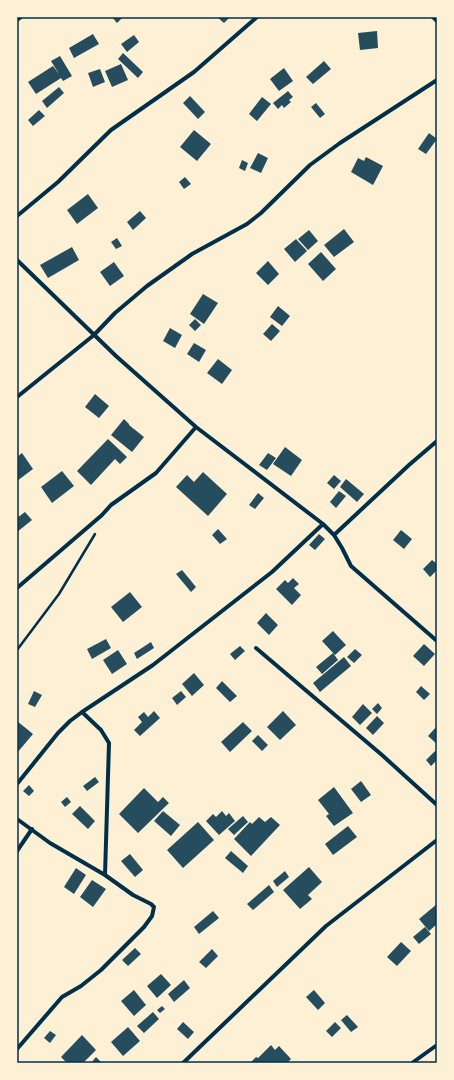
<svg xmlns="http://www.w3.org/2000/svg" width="454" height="1080" viewBox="0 0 454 1080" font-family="'Crimson Pro',serif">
<rect width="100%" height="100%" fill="#fdf0d5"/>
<!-- building -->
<path fill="#264d5e" d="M112 17H123L117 23Z
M217 17H230L224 23Z
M377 31 378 48 360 50 358 33Z
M93 34 99 44 74 58 69 48Z
M134 35 139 42 127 52 121 44Z
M123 53 143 72 138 78 118 59Z
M60 56 72 76 63 81 61 78 36 94 28 82 53 66 59 74 51 61Z
M324 61 331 69 313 84 306 77Z
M121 64 128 80 112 87 105 71Z
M284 68 293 81 279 91 270 79Z
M100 69 105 82 93 87 88 73Z
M59 87 64 93 47 108 42 101Z
M288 91 293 97 289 100 291 102 284 108 282 105 278 109 273 103Z
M190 96 205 112 198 119 183 103Z
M262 97 271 104 257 121 249 114Z
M316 103 325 114 320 118 311 107Z
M39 110 45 116 33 126 28 120Z
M194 130 211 144 197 161 180 147Z
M429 133 437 139 426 154 418 149Z
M258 153 268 158 261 173 250 168Z
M366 157 383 166 373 185 351 172 358 158 364 161Z
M242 160 248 163 245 171 239 168Z
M185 177 191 184 184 189 179 182Z
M88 194 98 208 77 224 67 210Z
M140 211 146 218 133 230 127 222Z
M344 229 354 242 334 257 324 245Z
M309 230 318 241 308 250 298 239Z
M117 238 122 246 116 249 111 242Z
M296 239 307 251 295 262 284 249Z
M72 247 79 260 48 278 40 265Z
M321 252 336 269 323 281 308 264Z
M268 261 279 274 268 285 256 273Z
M114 262 124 276 110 286 100 272Z
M203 294 218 303 204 324 190 314Z
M278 306 290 316 282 326 270 317Z
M195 319 201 325 195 331 189 325Z
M272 324 280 331 271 341 263 334Z
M170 328 182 335 175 348 163 341Z
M194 343 206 350 199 362 187 354Z
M218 359 232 370 222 384 207 373Z
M95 394 109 406 99 418 85 407Z
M124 419 129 424V425L144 437 132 452 111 435Z
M108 439 127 457 120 464 115 459 91 485 77 471Z
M285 447 302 460 291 476 273 464Z
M22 453 33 469 17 481V457Z
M268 453 276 458 267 470 259 465Z
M62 471 74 486 52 503 41 487Z
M203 472 227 494 208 516 176 487 187 475 194 482Z
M334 475 341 481 334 489 327 483Z
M346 479 364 494 357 502 340 487Z
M339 491 346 496 336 508 330 502Z
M258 493 264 498 255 509 249 505Z
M25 512 32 520 17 532V518Z
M218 529 227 539 220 544 212 535Z
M401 530 412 539 404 549 393 540Z
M319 534 325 539 315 550 309 545Z
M432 560 437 564V570L430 577 423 569Z
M182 570 196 587 191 592 176 574Z
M293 578 299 584 294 588 301 595 292 605 276 589 285 580 288 583Z
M130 592 142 607 123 622 111 607Z
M266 613 278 625 269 635 257 623Z
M333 631 346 645 335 655 322 641Z
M106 639 111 648 92 659 87 649Z
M151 642 154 648 137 659 134 653Z
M424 644 435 654 424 666 413 656Z
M240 646 245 651 235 660 230 654Z
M355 649 362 655 354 663 347 657Z
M118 650 127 664 112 674 103 660Z
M333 653 338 660 322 674 316 667Z
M344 657 351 666 320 692 313 683Z
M194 673 204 685 192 696 182 684Z
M222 681 237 696 230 702 216 688Z
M421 686 430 694 424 700 416 692Z
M34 691 42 695 35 707 28 704Z
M181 691 186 697 177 705 172 698Z
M378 703 382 708 377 714 372 709Z
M363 704 372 713 360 725 352 717Z
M154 711 160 718 140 736 134 730 142 722 138 717 144 712 148 717Z
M283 711 296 725 280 740 267 727Z
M377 716 384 723 373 735 366 728Z
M17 721 33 734 17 753Z
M243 722 252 731 230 752 221 742Z
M437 726V744L428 736Z
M258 735 268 745 262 751 252 741Z
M435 751 437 753V760L431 766 426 760Z
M95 777 99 782 87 791 83 786Z
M361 781 371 795 361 802 351 789Z
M29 785 34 791 29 796 23 791Z
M334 787 353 813 334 826 326 816 329 814 318 800Z
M144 788 158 802 163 797 169 803 138 833 119 814Z
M67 797 71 802 65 807 61 802Z
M80 806 95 821 88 829 72 814Z
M163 811 180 825 171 836 154 821Z
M222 811 226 816 229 813 235 821 219 835 206 821 213 814 216 817Z
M243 816 248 822 234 835 228 829Z
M259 817 265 822 271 817 280 825 251 856 234 839 250 822 252 824Z
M198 822 214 840 183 868 167 850Z
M348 826 357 837 333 855 325 844Z
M231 851 248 866 243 873 225 858Z
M130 854 143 870 135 877 121 861Z
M309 867 322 882 308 895 312 899 300 909 283 890Z
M76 868 86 875 74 894 64 887Z
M285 871 289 877 277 887 273 881Z
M92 880 106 889 93 907 80 897Z
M269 885 274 892 253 910 247 904Z
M437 904V924L429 931 419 919Z
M213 911 219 918 199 934 194 927Z
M425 927 431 934 419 944 413 937Z
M401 942 411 951 397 966 387 957Z
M135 948 141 954 128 966 122 960Z
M212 949 218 956 206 968 199 962Z
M161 974 171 985 157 998 147 986Z
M184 980 190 988 174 1002 168 994Z
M134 990 146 1005 134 1016 121 1001Z
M314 990 325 1003 318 1010 306 997Z
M162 1006 165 1009 160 1013 157 1010Z
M153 1012 159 1019 144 1033 137 1026Z
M347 1015 358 1027 351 1032 341 1020Z
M183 1022 194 1032 188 1039 177 1029Z
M335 1022 341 1028 332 1037 326 1031Z
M128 1027 140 1041 123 1056 111 1042Z
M50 1031 56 1035 50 1043 44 1038Z
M82 1035 96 1050 83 1063H67L61 1057Z
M271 1045 275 1050 279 1046 291 1059 287 1063H250L256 1057 258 1058Z
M96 1057 102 1063H91Z"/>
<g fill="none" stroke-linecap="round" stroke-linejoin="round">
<!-- path -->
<path stroke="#003049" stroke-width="2.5" d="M17 650 59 594 95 534"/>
<!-- minor -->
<path stroke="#003049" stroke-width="4" d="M433 17 437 21
M17 20 21 17
M17 216 58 182 111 130 194 72 257 17
M17 260 116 356 196 427 323 524 334 535 342 548 351 566 437 641
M17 397 94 335 115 313 147 286 192 254 247 224 261 213 310 165 340 143 437 80
M334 535 409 465 437 441
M17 588 102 515 111 505 156 473 196 427
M256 648 382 755 437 805
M82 712 101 730 109 743 105 875
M17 784 58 733 70 721 82 712 153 665 272 572 323 524
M17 819 50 843 105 875 133 895 151 904 154 907 152 916 144 927 101 970 81 986 62 997 17 1049
M17 851 32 829
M183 1063 326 926 437 840
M412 1063 437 1045"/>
</g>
<!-- border -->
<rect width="454" height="1080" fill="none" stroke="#fdf0d5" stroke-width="36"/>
<rect x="18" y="18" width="418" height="1044" fill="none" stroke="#003049" stroke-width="1.5"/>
</svg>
